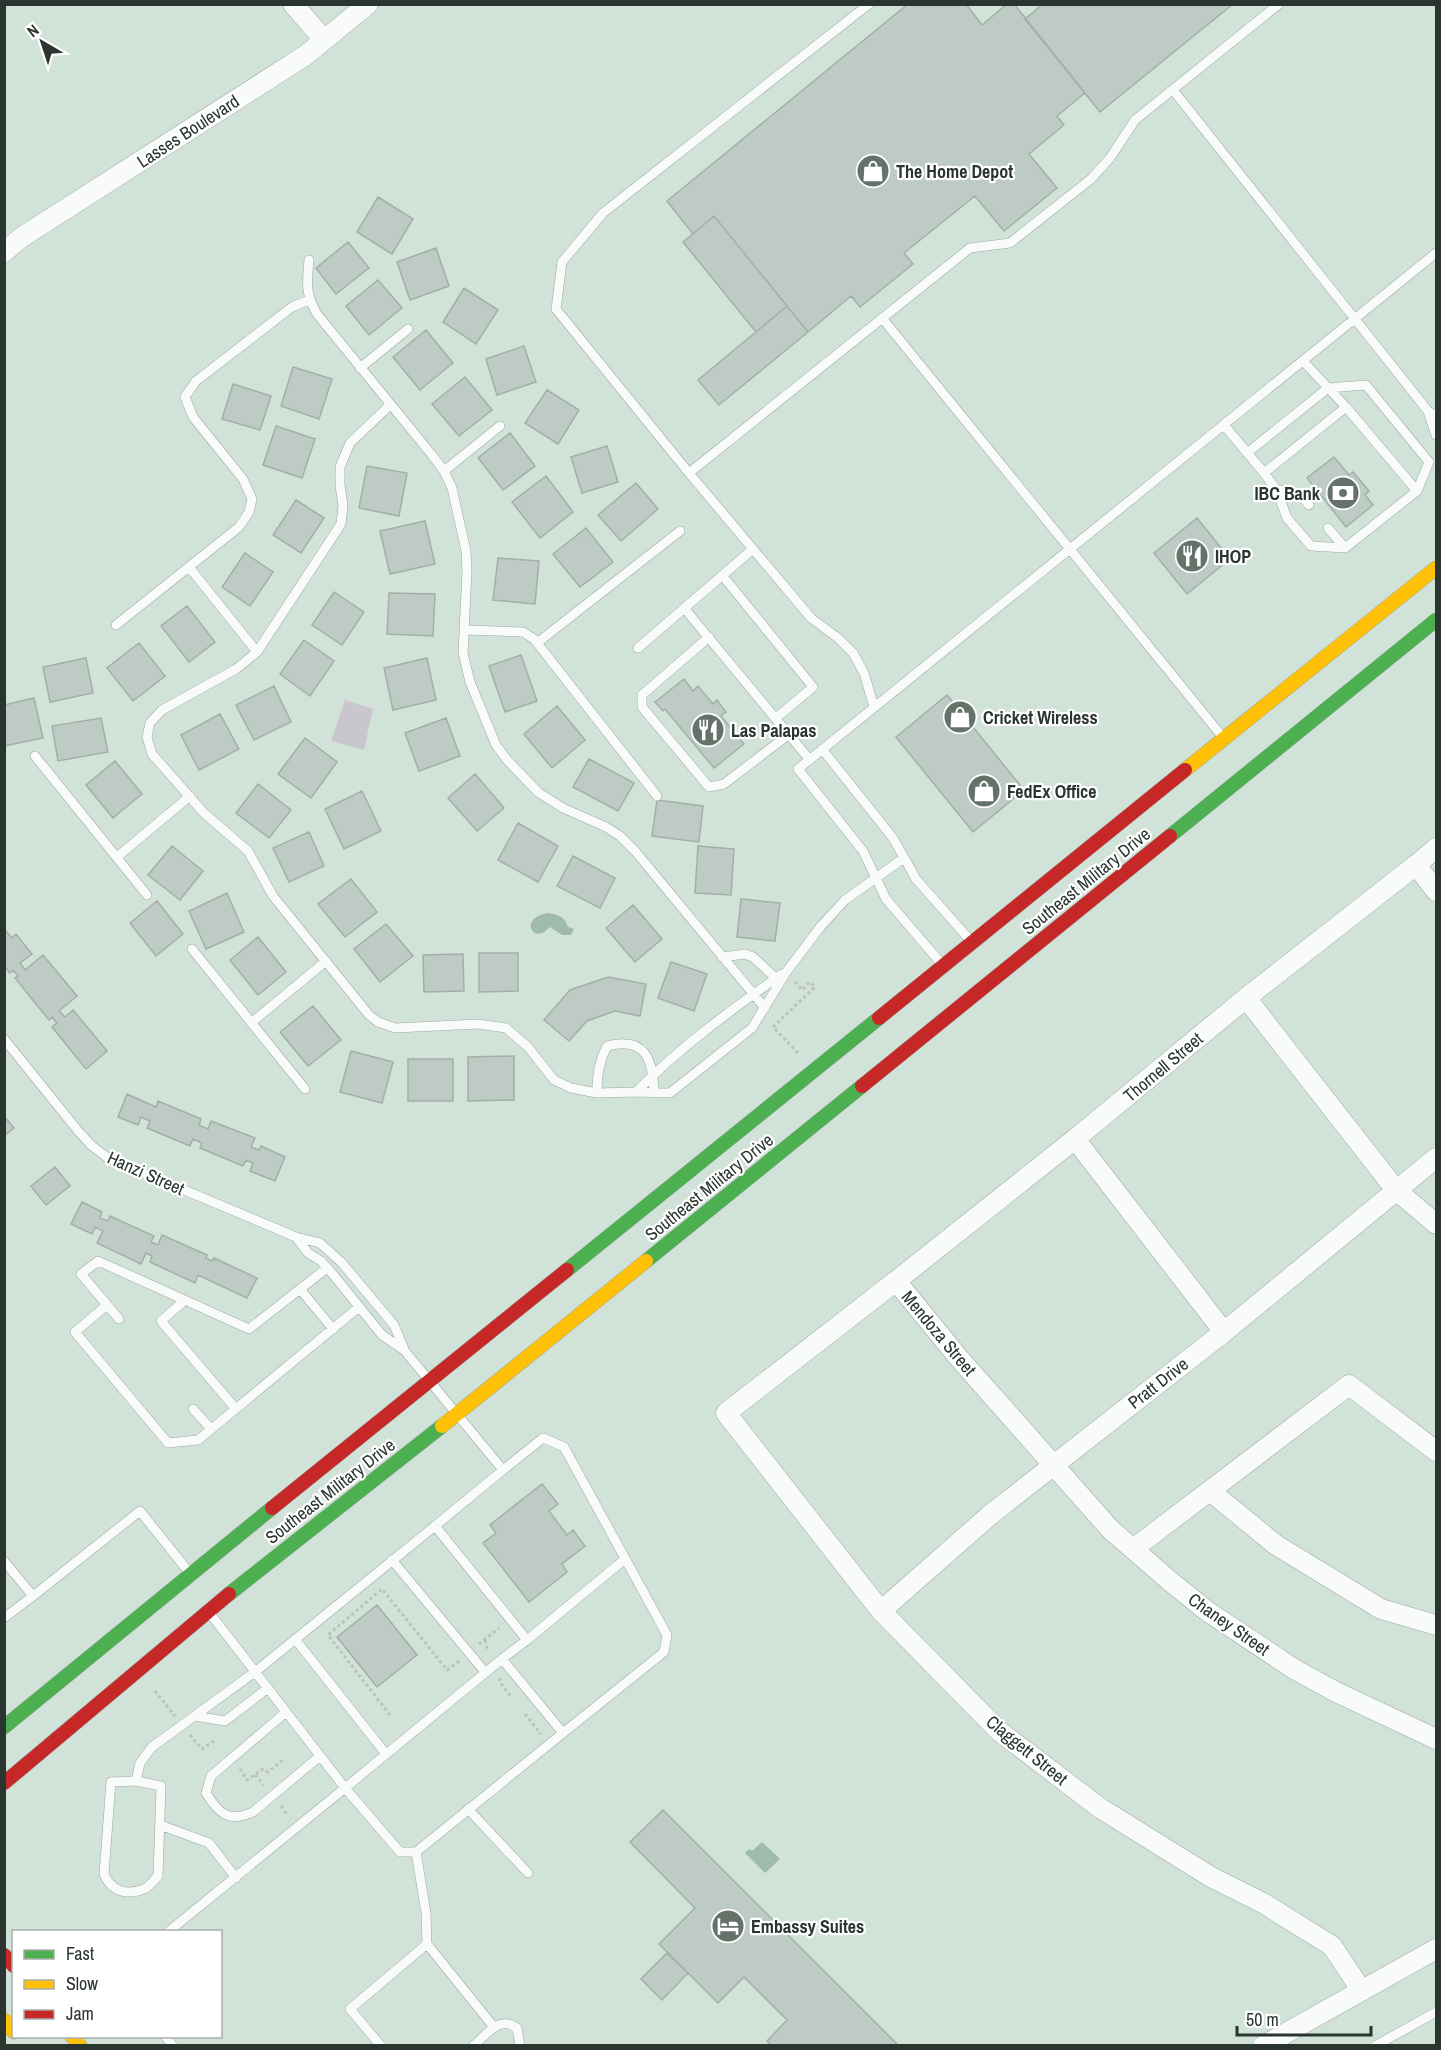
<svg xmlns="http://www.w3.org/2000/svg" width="1441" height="2050" viewBox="0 0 1441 2050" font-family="'Archivo Narrow',sans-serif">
<rect width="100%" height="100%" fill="#d1e2d9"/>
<!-- green -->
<path fill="#c9c7cd" d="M345 700 373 709 364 750 331 741Z"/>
<!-- water -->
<path fill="#9fbbac" d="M548 913C558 914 565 917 568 927L574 929 571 935H562L550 927C547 929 545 932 542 933 530 938 522 917 548 913Z
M762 1842 780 1859 765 1873 745 1853 749 1849 752 1851Z"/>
<!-- building -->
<path fill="#bdcbc4" stroke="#a2afa8" stroke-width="1.5" d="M908 4H966L982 25 1007 4H1014L1085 93 1057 116 1064 125 1029 154 1057 188 1004 231 975 196 904 253 913 264 860 307 851 296 808 332 714 216 693 234 667 201Z
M1043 4H1233L1100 112 1025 19Z
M378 197 413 219 392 254 357 232Z
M714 216 787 306 756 332 683 242Z
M348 242 369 268 336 294 316 268Z
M436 248 449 286 410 300 397 262Z
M378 280 402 308 369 335 346 306Z
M464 288 498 310 476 344 443 322Z
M787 306 808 332 719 405 698 380Z
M426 330 453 363 420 390 393 357Z
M524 346 536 382 497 395 486 359Z
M293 367 332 379 319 419 281 406Z
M465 377 492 410 459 436 432 404Z
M233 384 271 396 260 430 222 419Z
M547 390 579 410 558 444 525 423Z
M276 426 315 439 302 478 263 465Z
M510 433 535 466 503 490 478 458Z
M607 446 618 482 582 493 571 457Z
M1334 457 1349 475 1353 472 1369 491 1365 495 1373 505 1346 527 1307 478Z
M367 466 407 473 399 516 359 508Z
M546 476 573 512 540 538 512 502Z
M636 483 658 509 621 541 598 515Z
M296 500 324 518 301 553 273 535Z
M1197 518 1230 559 1187 594 1154 553Z
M425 521 435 564 390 574 380 531Z
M586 528 613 562 580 587 553 554Z
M245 553 273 572 250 606 222 587Z
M498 558 539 561 535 604 493 600Z
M334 592 364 612 342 645 312 625Z
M389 593 435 594 433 636 387 634Z
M187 606 215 642 189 662 161 626Z
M304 640 334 661 310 696 280 674Z
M139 643 165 676 133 701 107 668Z
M521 655 537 701 505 712 489 666Z
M86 658 93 693 50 702 43 667Z
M427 658 436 700 393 710 384 668Z
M684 679 693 691 698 686 713 704 717 700 726 712 721 716 744 744 714 768 665 709 663 711 655 702Z
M274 686 291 722 254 740 236 705Z
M947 695 1024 790 973 832 896 737Z
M34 698 43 738 4 746V705Z
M557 706 585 740 552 768 524 734Z
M220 714 239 749 199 770 181 735Z
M101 718 108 752 58 761 52 726Z
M446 718 460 756 419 771 405 733Z
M305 738 337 762 311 798 278 774Z
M589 759 634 783 618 811 573 787Z
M115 761 142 794 113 818 86 785Z
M475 774 504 808 477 831 448 798Z
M258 784 291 810 269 838 236 813Z
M362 791 381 831 344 849 325 809Z
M657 800 703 806 699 842 652 836Z
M518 823 558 846 538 882 498 860Z
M309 832 324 866 289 882 273 848Z
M172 846 203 871 180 900 148 875Z
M698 846 734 849 731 895 695 893Z
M573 856 615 878 600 908 557 886Z
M351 879 377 912 345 937 318 904Z
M227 893 244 932 206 949 189 911Z
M741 899 780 903 775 941 737 937Z
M157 901 183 934 156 956 130 923Z
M633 905 662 939 635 962 606 928Z
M386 924 413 956 380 982 354 949Z
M4 929 12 938 16 934 32 954 20 963 25 970 43 955 77 996 59 1011 65 1017 73 1010 107 1051 86 1069 52 1027 57 1023 52 1017 49 1020 15 978 18 976 13 970 10 973 4 966Z
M258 937 286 972 258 995 230 960Z
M479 953H518V991L479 992Z
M463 954 464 991 424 992 423 955Z
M671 962 707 974 694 1011 658 998Z
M608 977 646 984 640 1016 615 1011 587 1021 569 1041 544 1020 570 990Z
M313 1006 341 1040 308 1066 280 1032Z
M351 1051 393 1062 382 1103 340 1092Z
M514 1056V1100L468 1101V1057Z
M408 1059H453V1101H408Z
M127 1094 156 1107 158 1101 201 1119 199 1125 208 1129 211 1121 255 1138 251 1147 259 1150 261 1146 285 1157 275 1181 250 1171 253 1163 246 1160 243 1166 200 1148 202 1143 193 1139 190 1146 147 1128 150 1121 141 1117 138 1125 118 1117Z
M4 1116 14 1128 4 1136Z
M55 1167 70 1186 46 1205 31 1186Z
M82 1202 102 1212 100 1218 108 1221 110 1216 154 1236 151 1242 158 1245 162 1235 207 1255 206 1258 212 1261 214 1258 257 1278 247 1298 198 1275 195 1283 150 1262 152 1256 146 1253 141 1264 97 1243 103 1231 95 1227 92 1234 71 1224Z
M542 1484 558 1504 549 1511 567 1535 573 1530 585 1546 562 1564 567 1572 529 1602 483 1543 496 1533 490 1525Z
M377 1605 417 1655 377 1687 337 1637Z
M663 1810 899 2046H772L767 2041 787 2020 744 1977 718 2003 659 1944 695 1908 630 1842Z
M667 1953 688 1973 662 2000 641 1979Z"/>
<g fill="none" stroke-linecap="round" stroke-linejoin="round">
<!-- lane casing -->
<g stroke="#9ca9a2" stroke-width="10">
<path id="lane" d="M869 4 603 213 562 262 556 309 689 473 811 618 838 638 853 653 864 673 874 707
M1173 90 1428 411 1436 416
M309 260C307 283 305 293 317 314L432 455 444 471 452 488 466 551 467 571 463 653 470 682 496 745 508 761 539 793 563 808 606 827 620 836 635 851 765 1008
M882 318 1221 735
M360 368 408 329
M390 405 350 443 340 467V485L343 506 341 524 257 652 236 669 162 710 150 723 147 737 152 754 204 813 248 851 273 896 369 1015 378 1022 395 1028 478 1024 506 1028 528 1047 554 1080 571 1088 597 1093 636 1092 670 1093 752 1028 787 971 821 926 845 900 904 858
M1346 407 1417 491
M1428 411 1436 435
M1224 425 1264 473 1346 407 1303 361
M1247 453 1328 388 1366 385 1429 462 1417 491 1345 548 1311 546 1287 518 1276 489 1264 473
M444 471 500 426
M689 473 970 248 1010 243 1091 179 1110 158 1135 120 1279 4
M1276 489 1300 495 1309 505
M1328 528 1345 548
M189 567 257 652
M722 575 813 687 776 718
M684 608 810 760
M116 625 239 527 249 512 252 499 243 479 193 417 185 397 196 381 292 307 309 300
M465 630 523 632 534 639 657 796
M709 637 642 695V707L709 787 724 784 788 735
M537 643 680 531
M638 648 753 549
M822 749 893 838 916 879 969 939
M35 756 147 895
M117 857 190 796
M192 949 305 1089
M722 957 745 954 753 957 779 981
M940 962 886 899 863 851 798 769 1436 253
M251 1023 326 961
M4 1039 79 1132 92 1146 108 1158 296 1237 320 1243 342 1263 394 1325 404 1349
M636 1092C680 1047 731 1010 782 974
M597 1093C597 1075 599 1062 607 1046 646 1036 653 1060 654 1093
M296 1237 308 1253 321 1261 331 1272 382 1335 404 1350 503 1470 543 1438 564 1447 667 1635 664 1652 563 1733 502 1659 527 1640 435 1526 503 1470
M300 1289 333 1329
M184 1301 161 1321 236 1409
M107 1305 75 1332 168 1443 198 1440 359 1307
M119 1319 81 1274 98 1261 249 1329 327 1268
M193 1409 211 1429
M392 1560 485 1672
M4 1561 33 1596 140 1511 188 1571
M212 1616 345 1788 502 1659
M4 1618 33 1596
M295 1639 386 1754
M527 1640 625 1559
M286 1712 211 1776 206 1793C219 1814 229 1823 253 1812L320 1756
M195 1716 225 1721 268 1688
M136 1781 140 1763 152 1747 255 1672 435 1526
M136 1781 161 1786 158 1876C154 1880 149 1887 144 1889 126 1896 111 1891 104 1874L111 1782Z
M468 1809 528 1873
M160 1825 209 1843 236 1878
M416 1852 426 1913 427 1944
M168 1932 345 1788 400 1852H416L563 1733
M165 2036 173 2046
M381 2046 350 2009 427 1944 493 2026
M473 2046C487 2035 498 2015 517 2028L520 2046
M1375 2046 1436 2012"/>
</g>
<!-- street casing -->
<g stroke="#9ca9a2" stroke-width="21">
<path id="street" d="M293 4 324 40
M4 252 22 237 306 55 368 4
M1416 865 1436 848
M1246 998 1396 1190 1436 1224
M896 1281 1075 1139
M1224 1332 1075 1139 1246 998 1416 865 1436 891
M1210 1491 1276 1545 1381 1609 1436 1625
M1133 1549 1349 1385 1436 1451
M881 1611 990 1515 1224 1332 1436 1158
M1362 1991 1332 1946 1263 1903 1211 1877 1100 1808 999 1731 881 1611 726 1413 896 1281 958 1357 1111 1530 1171 1582 1207 1611 1294 1669 1336 1692 1436 1739
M1263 2046 1436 1949"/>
</g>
<!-- fast casing -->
<g stroke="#9ca9a2" stroke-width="15">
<path id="fast" d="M1170 836 1436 620
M646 1261 862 1086
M567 1270 879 1018
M229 1594 442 1426
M4 1727 272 1508"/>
</g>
<!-- slow casing -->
<g stroke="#9ca9a2" stroke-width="15">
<path id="slow" d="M1185 770 1436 568
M442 1426 646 1261
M4 2020 14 2032
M72 2036 80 2046"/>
</g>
<!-- jam casing -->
<g stroke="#9ca9a2" stroke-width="15">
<path id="jam" d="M879 1018 1185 770
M862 1086 1170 836
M272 1508 567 1270
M4 1783 229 1594
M4 1955 14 1966"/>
</g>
<!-- path -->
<path stroke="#bcc1be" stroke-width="3" stroke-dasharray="3 3" stroke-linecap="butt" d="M795 982 802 990 810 982 815 987 773 1027 798 1053
M485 1640 488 1651
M479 1644 499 1628
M499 1678 502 1685 511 1697
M155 1691 175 1716
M525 1714 541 1734
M390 1715 328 1635 382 1589 447 1670 459 1661
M190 1735 202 1749 214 1741
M240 1769 247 1780 263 1769 268 1772 283 1760
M255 1775 264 1785
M281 1806 288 1816"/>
<!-- lane -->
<use href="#lane" stroke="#f8fbf9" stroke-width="9"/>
<!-- street -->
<use href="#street" stroke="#f8fbf9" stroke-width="20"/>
<!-- fast -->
<use href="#fast" stroke="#4caf50" stroke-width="14"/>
<!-- slow -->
<use href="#slow" stroke="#ffc107" stroke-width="14"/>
<!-- jam -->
<use href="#jam" stroke="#c62828" stroke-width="14"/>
</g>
<!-- icons -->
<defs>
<g id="shop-disc" transform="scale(1.725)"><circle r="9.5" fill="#64726a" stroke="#fff"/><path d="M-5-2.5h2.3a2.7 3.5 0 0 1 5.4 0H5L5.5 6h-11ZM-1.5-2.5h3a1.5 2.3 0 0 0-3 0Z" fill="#fff"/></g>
<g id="bank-disc" transform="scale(1.725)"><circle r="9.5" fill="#64726a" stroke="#fff"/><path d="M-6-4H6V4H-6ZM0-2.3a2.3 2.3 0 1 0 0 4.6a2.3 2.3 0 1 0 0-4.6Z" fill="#fff"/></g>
<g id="restaurant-disc" transform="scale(1.725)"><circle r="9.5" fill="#64726a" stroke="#fff"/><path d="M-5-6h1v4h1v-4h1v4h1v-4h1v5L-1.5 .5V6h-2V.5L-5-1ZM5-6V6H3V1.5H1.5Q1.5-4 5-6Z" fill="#fff"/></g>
<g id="hotel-disc" transform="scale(1.725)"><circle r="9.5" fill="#64726a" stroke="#fff"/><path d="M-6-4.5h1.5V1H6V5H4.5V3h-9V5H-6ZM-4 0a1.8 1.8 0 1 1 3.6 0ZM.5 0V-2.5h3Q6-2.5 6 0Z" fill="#fff"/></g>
</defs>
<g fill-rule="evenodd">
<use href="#shop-disc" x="873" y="171"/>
<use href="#bank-disc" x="1343" y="493"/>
<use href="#restaurant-disc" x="1192" y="556"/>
<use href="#shop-disc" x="960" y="717"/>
<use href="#restaurant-disc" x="708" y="730"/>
<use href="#shop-disc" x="984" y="791"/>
<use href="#hotel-disc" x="728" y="1926"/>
</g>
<g text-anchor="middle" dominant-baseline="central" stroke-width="4.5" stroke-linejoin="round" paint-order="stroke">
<!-- street labels -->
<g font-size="18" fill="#29352e" stroke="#fff">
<text transform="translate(188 131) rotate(-33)">Lasses Boulevard</text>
<text transform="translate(1086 881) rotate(-39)">Southeast Military Drive</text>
<text transform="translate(1163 1067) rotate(-40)">Thornell Street</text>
<text transform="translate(146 1173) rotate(24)">Hanzi Street</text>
<text transform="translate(709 1187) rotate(-39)">Southeast Military Drive</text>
<text transform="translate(939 1333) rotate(50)">Mendoza Street</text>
<text transform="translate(1158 1383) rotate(-38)">Pratt Drive</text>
<text transform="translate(330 1491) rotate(-38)">Southeast Military Drive</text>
<text transform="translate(1229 1624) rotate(35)">Chaney Street</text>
<text transform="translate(1027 1750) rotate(39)">Claggett Street</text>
</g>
<!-- poi labels -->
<g font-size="18" font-weight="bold" fill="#29352e" stroke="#fff" text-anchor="start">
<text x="896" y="171">The Home Depot</text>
<text x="1320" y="493" text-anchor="end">IBC Bank</text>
<text x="1215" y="556">IHOP</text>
<text x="983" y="717">Cricket Wireless</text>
<text x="731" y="730">Las Palapas</text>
<text x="1007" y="791">FedEx Office</text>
<text x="751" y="1926">Embassy Suites</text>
</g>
</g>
<!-- border -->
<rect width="1441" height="2050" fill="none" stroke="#29352e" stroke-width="12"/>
<!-- legend -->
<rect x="12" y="1930" width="210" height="108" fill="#ffffff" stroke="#a9aeab" stroke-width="1.5"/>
<rect x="24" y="1950" width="30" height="9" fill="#4caf50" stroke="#a9aeab" stroke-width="1.5"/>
<text x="66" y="1960" font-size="18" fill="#29352e">Fast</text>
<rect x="24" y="1980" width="30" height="9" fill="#ffc107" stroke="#a9aeab" stroke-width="1.5"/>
<text x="66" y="1990" font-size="18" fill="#29352e">Slow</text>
<rect x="24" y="2010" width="30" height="9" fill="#c62828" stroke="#a9aeab" stroke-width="1.5"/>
<text x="66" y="2020" font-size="18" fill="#29352e">Jam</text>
<!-- north arrow -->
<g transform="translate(42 42) rotate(321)" stroke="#ffffff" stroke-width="4.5" paint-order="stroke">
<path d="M0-4.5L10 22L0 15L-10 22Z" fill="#29352e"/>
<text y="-9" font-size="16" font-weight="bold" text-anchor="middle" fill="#29352e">N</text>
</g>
<!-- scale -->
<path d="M1237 2026v9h134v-9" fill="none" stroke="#29352e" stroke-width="3"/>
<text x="1246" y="2026" font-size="18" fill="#29352e" stroke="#ffffff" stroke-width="4.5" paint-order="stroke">50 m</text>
</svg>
